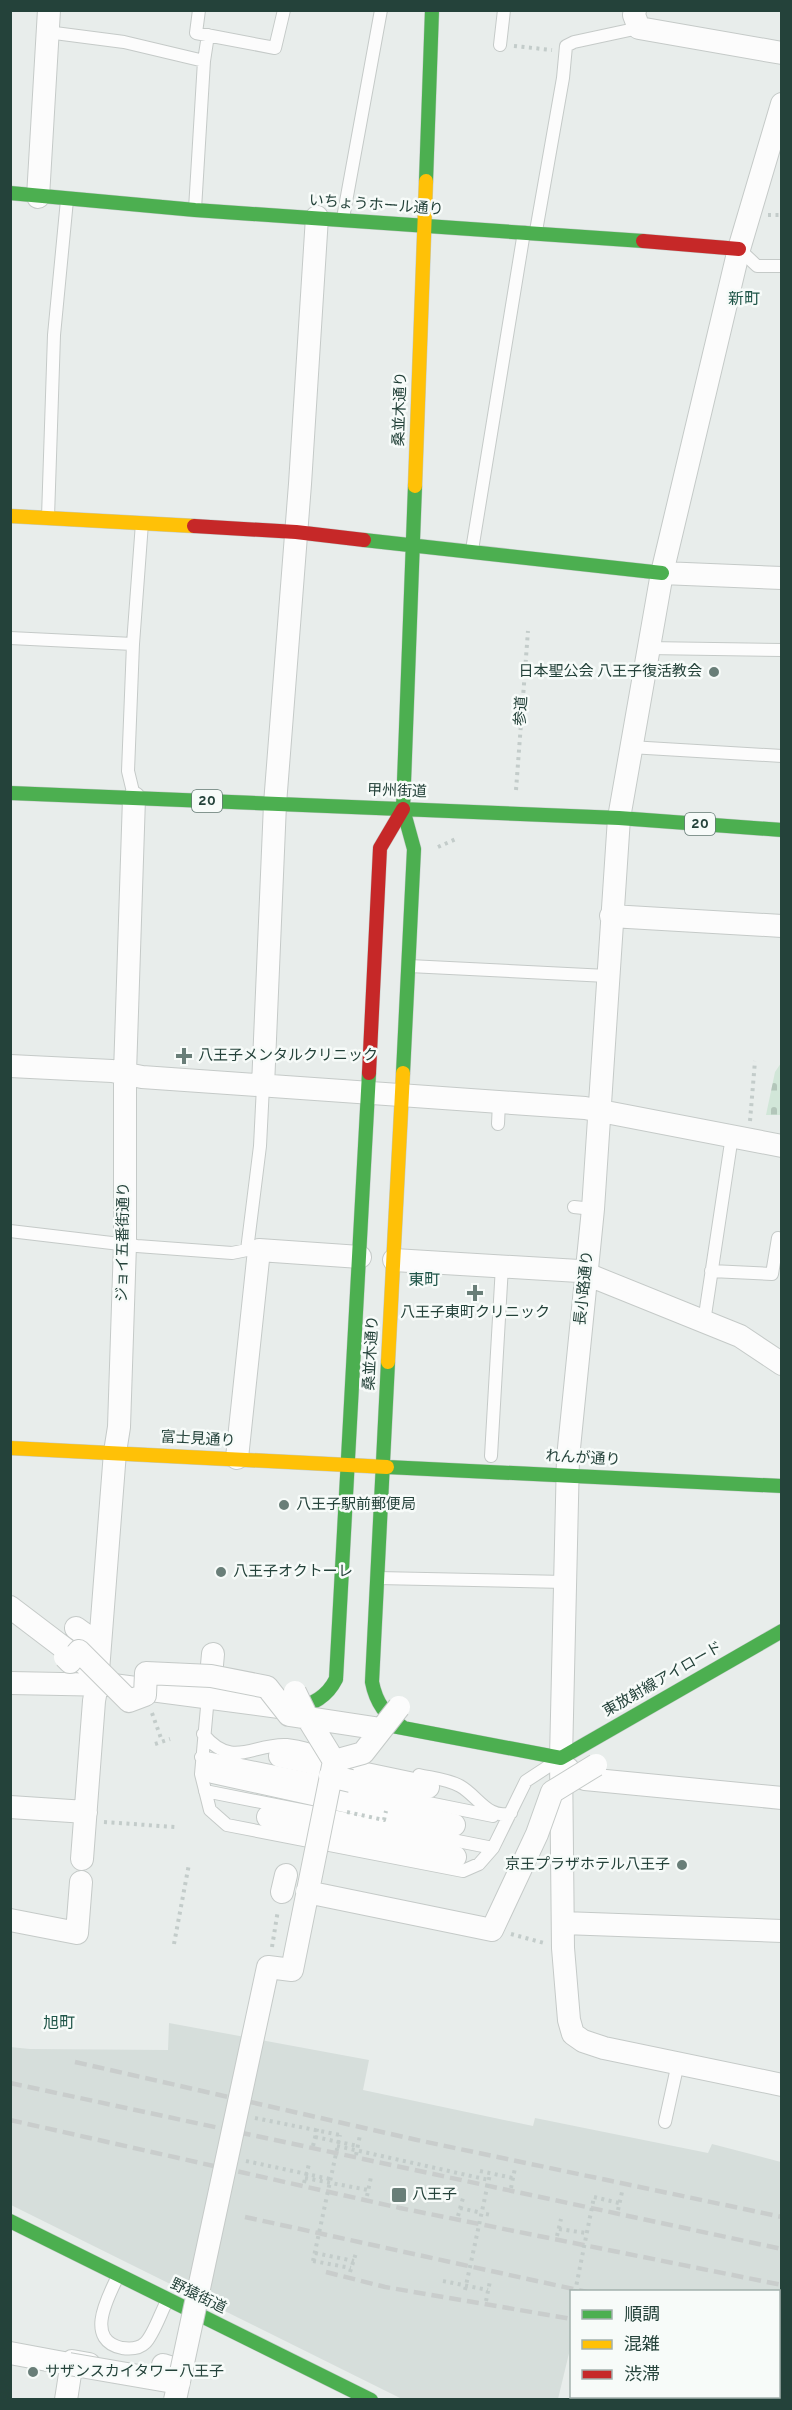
<svg xmlns="http://www.w3.org/2000/svg" width="792" height="2410" viewBox="0 0 792 2410" font-family="Overpass,'Noto Sans JP',sans-serif">
<defs>
<pattern id="cemetery-stones" width="16" height="16" patternUnits="userSpaceOnUse" patternTransform="scale(1.5)"><rect width="16" height="16" fill="#d1e6d8"/><path d="M2 7V4a2 2 0 0 1 4 0v3zM10 15v-3a2 2 0 0 1 4 0v3z" fill="#b3c6ba"/></pattern>
</defs>
<rect width="100%" height="100%" fill="#e8edeb"/>
<!-- built -->
<path fill="#d6dedb" d="M169 2023 369 2060 363 2090 533 2126 535 2118 708 2153 712 2144 781 2162V2388H778V2292H572L571 2345 558 2399H402L11 2205 10 2047 30 2049 168 2050Z"/>
<!-- cemetery -->
<path fill="url(#cemetery-stones)" d="M781 1063V1115H766L775 1072Z"/>
<g fill="none" stroke-linecap="round" stroke-linejoin="round">
<!-- lane casing -->
<g stroke="#c5cac8" stroke-width="14">
<path id="lane" d="M199 10 196 33 275 48 284 10
M47 32 124 42 204 61
M500 45 504 10
M195 209 204 61 208 35
M343 218 381 10
M536 231 563 78 566 46 574 42 639 28
M740 250 757 266H782
M48 517 54 335 67 200
M472 550 524 232
M10 638 133 644
M647 648 782 650
M630 747 782 756
M134 796 128 771 133 644 142 523
M409 966 607 976
M498 1124 499 1102
M574 1207 593 1209
M10 1231 137 1246 232 1253 247 1250H259
M247 1250 260 1146 263 1086
M711 1271 772 1274 778 1238 782 1239
M704 1322 732 1136
M491 1456 502 1266
M378 1578 565 1582
M208 1696 201 1774 210 1810 227 1825 463 1871 479 1864 493 1848 526 1781 555 1762
M203 1734C233 1770 253 1743 287 1745 300 1746 315 1752 329 1755
M201 1757 493 1816
M419 1775C432 1778 447 1779 460 1786 478 1796 488 1820 511 1813
M205 1791 493 1848
M665 2122 678 2063
M118 2276C108 2297 84 2340 122 2348 129 2349 139 2349 145 2343 153 2336 161 2312 167 2301"/>
</g>
<!-- street casing -->
<g stroke="#c5cac8" stroke-width="24">
<path id="street" d="M635 10 634 15 639 28 782 53
M782 104 739 249 662 573 619 818 593 1209 568 1458 561 1758 563 1948 569 2020 573 2034 583 2041 604 2048 782 2085
M38 197 49 10
M662 573 782 578
M611 916 782 926
M10 1066 112 1071 142 1077 585 1108 782 1146
M263 1086 275 804 300 484 317 217
M394 1260 579 1271 740 1336 782 1364
M237 1458 259 1250 360 1257
M10 1607 85 1664
M76 1628 90 1638 79 1651
M211 1676 213 1654
M10 1683 113 1685 294 1709
M280 1756 428 1787
M568 1769 571 1774 585 1779 782 1798
M213 1772 454 1825
M10 1807 86 1812
M268 1817 455 1857
M82 1859 94 1701 97 1684 115 1452 119 1427 125 1244V1073L134 798
M282 1892 286 1875
M10 1920 77 1933 81 1882
M563 1923 782 1931
M10 2353 69 2364
M163 2365 182 2371
M66 2400 72 2361 89 2364"/>
</g>
<!-- fast casing -->
<g stroke="#c3cbc8" stroke-width="15">
<path id="fast" d="M426 181 432 10
M10 193 195 210 643 241
M364 540 662 573
M10 793 619 818 782 830
M403 1073 414 849 403 809 415 486
M388 1362 372 1682C376 1703 386 1716 404 1728
M387 1467 782 1486
M294 1709C313 1704 327 1697 336 1679L369 1073
M382 1724 561 1758 782 1631
M10 2221 371 2400"/>
</g>
<!-- slow casing -->
<g stroke="#c3cbc8" stroke-width="15">
<path id="slow" d="M415 486 426 181
M10 516 194 526
M388 1362 403 1073
M10 1448 387 1467"/>
</g>
<!-- jam casing -->
<g stroke="#c3cbc8" stroke-width="15">
<path id="jam" d="M643 241 739 249
M194 526 296 532 364 540
M369 1073 380 848 403 809"/>
</g>
<!-- path -->
<path stroke="#c3ccca" stroke-width="4" stroke-dasharray="3 4.5" stroke-linecap="butt" d="M514 46 552 50
M768 215H782
M516 790 528 631
M438 847 456 839
M750 1121 755 1061
M152 1713 162 1741
M155 1744 170 1739
M104 1822 175 1827
M511 1934 544 1943
M174 1944 189 1864
M272 1947 278 1910
M255 2118 340 2135
M315 2137 358 2146
M313 2146 318 2125
M337 2146 489 2180
M356 2155 360 2135
M246 2161 330 2179
M480 2171 513 2178
M305 2178 368 2190
M304 2183 309 2164
M511 2188 515 2168
M367 2196 371 2177
M594 2197 619 2203
M460 2208 482 2213
M618 2210 622 2192
M486 2214 491 2215
M458 2216 463 2198
M559 2229 586 2233
M557 2236 561 2219
M315 2253 354 2261
M313 2261 351 2268
M350 2272 356 2253
M443 2281 488 2290
M486 2301 490 2281"/>
<!-- lane -->
<use href="#lane" stroke="#fcfcfc" stroke-width="12"/>
<!-- street -->
<use href="#street" stroke="#fcfcfc" stroke-width="22"/>
<!-- fast -->
<use href="#fast" stroke="#4caf50" stroke-width="14"/>
<!-- slow -->
<use href="#slow" stroke="#ffc107" stroke-width="14"/>
<!-- jam -->
<use href="#jam" stroke="#c62828" stroke-width="14"/>
<!-- rail -->
<path stroke="#c9cdcc" stroke-width="4.5" stroke-dasharray="12 6" stroke-linecap="butt" d="M75 2062 417 2140 782 2217
M10 2083 782 2249
M10 2120 400 2208 782 2285
M245 2217 587 2292
M326 2272 385 2287 572 2319
M778 2333H782
M778 2351H782"/>
<!-- street-bridge casing -->
<g stroke="#c5cac8" stroke-width="24" stroke-linecap="butt">
<path id="street-bridge" d="M65 1657 70 1662 79 1651 129 1701 145 1695 146 1673 211 1676 267 1687 289 1715 381 1729
M334 1761 363 1753 399 1707
M330 1776 351 1781
M307 1892 492 1930 537 1834 552 1792 596 1765
M69 2364 179 2383
M175 2400 268 1967 292 1970 334 1761 307 1717 295 1692"/>
</g>
<!-- path-bridge -->
<path stroke="#c3ccca" stroke-width="4" stroke-dasharray="3 4.5" stroke-linecap="butt" d="M347 1812 384 1820 386 1811
M313 2261 340 2135
M465 2290 490 2174
M575 2292 594 2197"/>
<!-- street-bridge -->
<use href="#street-bridge" stroke="#fcfcfc" stroke-width="22"/>
</g>
<!-- markers -->
<g fill="#697e78" stroke="#f7fbf9" stroke-width="2">
<circle cx="714" cy="672" r="6"/>
<path d="M181 1047h6v6h6v6h-6v6h-6v-6h-6v-6h6z"/>
<path d="M472 1284h6v6h6v6h-6v6h-6v-6h-6v-6h6z"/>
<circle cx="284" cy="1505" r="6"/>
<circle cx="221" cy="1572" r="6"/>
<circle cx="682" cy="1865" r="6"/>
<rect x="391" y="2187" width="16" height="16" rx="3"/>
<circle cx="33" cy="2372" r="6"/>
</g>
<g text-anchor="middle" dominant-baseline="central" stroke-width="5" stroke-linejoin="round" paint-order="stroke">
<!-- shield labels -->
<g fill="#f7fbf9" stroke="#637a73" stroke-width="1.5">
<rect x="192" y="790" width="30" height="22" rx="4.5"/>
<rect x="685" y="813" width="30" height="22" rx="4.5"/>
</g>
<g font-size="14" font-weight="bold" fill="#24423a">
<text x="207" y="801">20</text>
<text x="700" y="824">20</text>
</g>
<!-- street labels -->
<g font-size="15" fill="#24423a" stroke="#f7fbf9">
<text transform="translate(376 206) rotate(4)">いちょうホール通り</text>
<text transform="translate(401 409) rotate(-88)">桑並木通り</text>
<text transform="translate(522 711) rotate(-86)">参道</text>
<text transform="translate(397 792) rotate(2)">甲州街道</text>
<text transform="translate(124 1242) rotate(-89)">ジョイ五番街通り</text>
<text transform="translate(585 1288) rotate(-84)">長小路通り</text>
<text transform="translate(372 1353) rotate(-87)">桑並木通り</text>
<text transform="translate(198 1440) rotate(3)">富士見通り</text>
<text transform="translate(583 1459) rotate(3)">れんが通り</text>
<text transform="translate(663 1680) rotate(-30)">東放射線アイロード</text>
<text transform="translate(198 2297) rotate(26)">野猿街道</text>
</g>
<!-- poi labels -->
<g font-size="15" fill="#24423a" stroke="#f7fbf9" text-anchor="start">
<text x="702" y="672" text-anchor="end">日本聖公会 八王子復活教会</text>
<text x="198" y="1056">八王子メンタルクリニック</text>
<text x="475" y="1313" text-anchor="middle">八王子東町クリニック</text>
<text x="296" y="1505">八王子駅前郵便局</text>
<text x="233" y="1572">八王子オクトーレ</text>
<text x="670" y="1865" text-anchor="end">京王プラザホテル八王子</text>
<text x="412" y="2195">八王子</text>
<text x="45" y="2372">サザンスカイタワー八王子</text>
</g>
<!-- neighbourhood labels -->
<g font-size="16" fill="#1f5548" stroke="#f7fbf9">
<text x="744" y="300">新町</text>
<text x="424" y="1281">東町</text>
<text x="59" y="2024">旭町</text>
</g>
</g>
<!-- border -->
<rect width="792" height="2410" fill="none" stroke="#24423a" stroke-width="24"/>
<!-- legend -->
<rect x="570" y="2290" width="210" height="108" fill="#f7fbf9" stroke="#a3b1ad" stroke-width="1.5"/>
<rect x="582" y="2310" width="30" height="9" fill="#4caf50" stroke="#a3b1ad" stroke-width="1.5"/>
<text x="624" y="2320" font-size="18" fill="#24423a">順調</text>
<rect x="582" y="2340" width="30" height="9" fill="#ffc107" stroke="#a3b1ad" stroke-width="1.5"/>
<text x="624" y="2350" font-size="18" fill="#24423a">混雑</text>
<rect x="582" y="2370" width="30" height="9" fill="#c62828" stroke="#a3b1ad" stroke-width="1.5"/>
<text x="624" y="2380" font-size="18" fill="#24423a">渋滞</text>
</svg>
